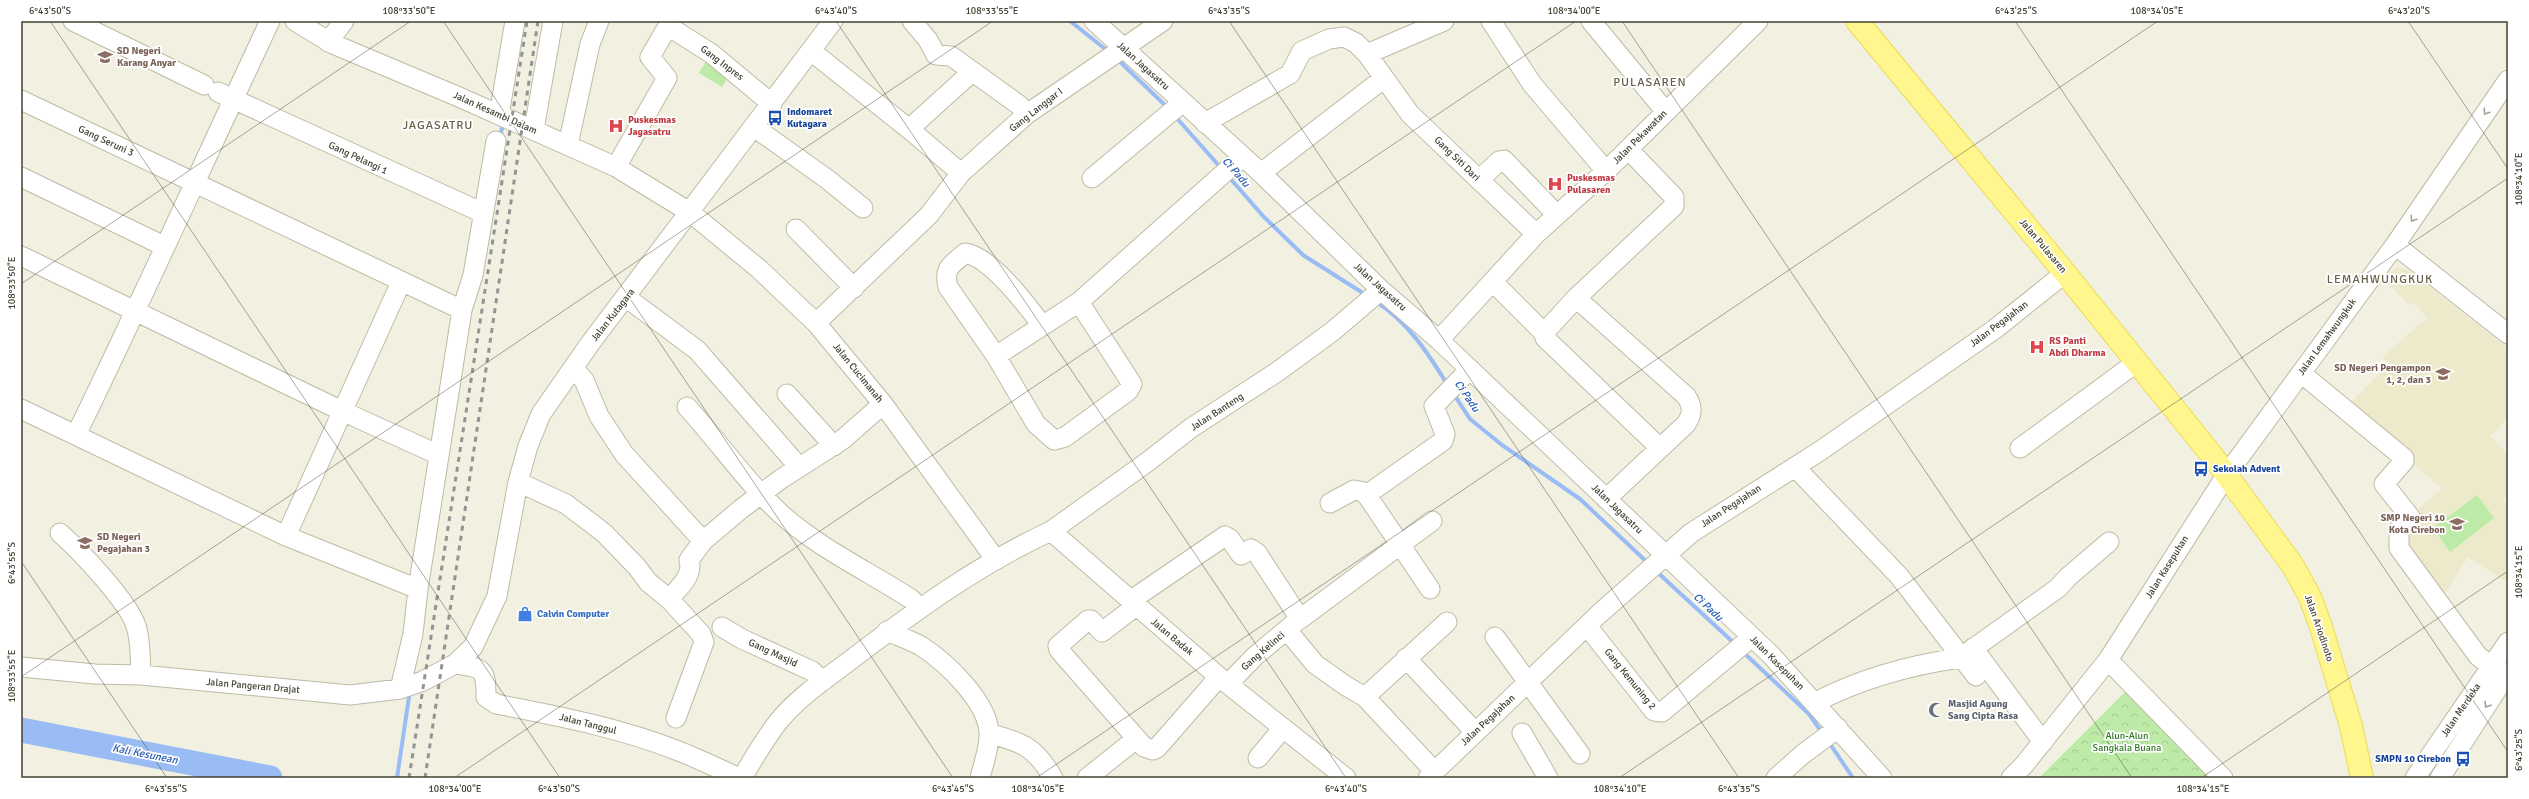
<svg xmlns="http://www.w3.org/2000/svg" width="2529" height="799" viewBox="0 0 2529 799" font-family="Signika,sans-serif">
<defs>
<pattern id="park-crowns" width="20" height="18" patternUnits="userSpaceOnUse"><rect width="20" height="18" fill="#beeaa7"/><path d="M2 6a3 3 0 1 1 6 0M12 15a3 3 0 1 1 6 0" fill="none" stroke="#a4ca90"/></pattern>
</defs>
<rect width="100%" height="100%" fill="#f2f0e1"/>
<!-- education -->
<path fill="#eceaca" d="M2397 267 2407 269 2508 349V419L2490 436 2508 454V495L2503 499 2508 505V583L2468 557 2440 602 2400 547 2411 516 2442 488 2345 408 2389 364 2382 357 2427 318 2413 302 2409 305 2384 279Z"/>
<!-- park -->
<path fill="url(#park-crowns)" d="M2127 690 2215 778H2039Z"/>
<!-- pitch -->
<path fill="#beeaa7" d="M706 61 729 76 722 87 699 73Z
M2477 495 2494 518 2450 552 2433 528Z"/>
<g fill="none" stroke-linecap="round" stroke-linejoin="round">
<!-- stream -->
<path stroke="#99bcf4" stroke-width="4" d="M1070 21 1109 52
M1117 59 1168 108
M1174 115 1221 168
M500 137 502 128
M1228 176 1263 216 1303 255 1366 295
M1375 301C1407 321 1428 353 1447 384
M1453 393 1470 419 1502 445 1580 499 1649 564
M1656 571 1735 644
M1743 652 1809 714 1823 734
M1828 741 1853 778
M397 778 410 690"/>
<!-- river -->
<path stroke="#99bcf4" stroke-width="25" d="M21 730 270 778"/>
<!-- minor casing -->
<g stroke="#bebaa4" stroke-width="21">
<path id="minor" d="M73 21 204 85
M295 21 333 44 459 97 616 167 691 213 759 269 816 323 883 404 996 560
M912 21 928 40 936 55 951 56 1019 105 1027 114
M1094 21 1261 173 1381 290 1439 340 1771 655 1882 778
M1491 21 1532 84 1606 171
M1591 21 1666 112
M328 42 344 21
M811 51 909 129 961 173
M1367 54 1410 114 1536 234
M218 92 483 213
M21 100 462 310
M499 115 515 21
M1205 123 1290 74 1302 51 1329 39 1344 37 1356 43 1367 54 1444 21
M754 127 827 179 863 208
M534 129 553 21
M909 129 972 72
M568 145 590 44 599 21
M616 167 667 78 650 57 668 26 712 54 772 104
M1261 173 1383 79
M21 177 164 246
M1092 178 1183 102
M1479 180 1499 161 1504 160 1557 215
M796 229 854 288
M2395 245 2508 334
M21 256 342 411 439 455
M1493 282 1544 333 1545 338 1660 448
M627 298 697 350 799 467
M1576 298 1686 396C1693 406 1693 414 1686 424L1606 499
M816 323 929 215 961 173 1027 114 1163 21
M1041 324C1026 304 991 257 965 253 952 265 943 267 948 287L996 356 1036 424 1054 440 1065 437 1128 391 1132 384 1079 302
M1544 333 1576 298 1674 206V197L1628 149
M1439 340 1536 234 1606 171 1758 21
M996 356 1079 302 1242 157
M573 368 584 380 599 416 624 454 703 541
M2301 373 2404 458V461L2384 484 2410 517 2399 529V548L2478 656 2491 666
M787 394 834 446
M687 407C719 442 746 482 781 514 820 549 868 571 911 599L920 609
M21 409 286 536 418 589
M76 435C143 298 205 159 270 21
M2020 448 2137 362
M1795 467 1899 576 1976 676
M518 482 566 504 604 533 637 567 648 582 669 599 701 634 704 642 676 718
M1366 494 1430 589
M1330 503 1354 490 1369 493 1443 441 1445 434 1434 406 1470 369
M1051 531 1146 463 1191 428 1277 372 1333 331 1381 290
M60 533C80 551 128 601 136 626 141 641 140 659 141 675
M286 536 401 282
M669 599C678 588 694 576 689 560L703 541 741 509 781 479 842 440 883 404
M1130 601 1225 536 1230 539 1241 555 1251 549 1257 553 1300 619 1432 521
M1136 606 1102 632 1091 620H1088L1058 646 1059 650 1144 747 1153 750 1157 748 1219 677
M1587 626 1654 711 1662 712 1752 637
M722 627 742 639 812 671 823 681
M1287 630 1315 664 1346 686 1365 697 1435 772
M887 631C898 636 910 640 921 646 946 662 988 702 989 733 990 747 983 765 980 778
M1495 637 1580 754
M1973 648 2043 742
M1406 658 1475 732
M2108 660 2223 778
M455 664C483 668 486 668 486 697L496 704C558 716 622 728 681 752 701 760 720 769 739 778
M21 667 95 674 141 675 350 695 400 689 423 681 455 664 473 647 497 596 518 482 528 446 541 414 589 345 833 21
M1228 684 1254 657 1297 621
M400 689 413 634 418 589 462 310 473 275 496 141
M1365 697 1447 622
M1816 702C1860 679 1911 665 1960 658L2058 588 2068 577 2109 542
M1522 733 1548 778
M990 734C1023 742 1036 748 1053 778
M1258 758 1283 728
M742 778C753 759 765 739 778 722 798 697 827 678 852 659 915 611 979 564 1051 531L1219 677 1346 778
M1087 778 1136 739
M1428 778 1599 614 1691 533 1820 451 1995 329 2065 273
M1776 778 1803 754 1838 728
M2011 778 2024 765 2108 660 2227 474 2395 245 2508 80
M2415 778 2508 642
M2440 778 2508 672"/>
</g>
<!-- major casing -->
<g stroke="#eadc57" stroke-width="24">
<path id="major" d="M1857 21 2065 273 2214 458 2293 566 2310 597 2321 627 2351 726 2362 778"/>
</g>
<!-- minor -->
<use href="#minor" stroke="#fff" stroke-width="19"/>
<!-- major -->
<use href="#major" stroke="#fff68e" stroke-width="22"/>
<!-- rail -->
<path stroke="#939393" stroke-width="3" stroke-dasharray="5 5" stroke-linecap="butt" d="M409 778 527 21
M425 778 538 21"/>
</g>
<!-- one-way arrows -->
<defs><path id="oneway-chevron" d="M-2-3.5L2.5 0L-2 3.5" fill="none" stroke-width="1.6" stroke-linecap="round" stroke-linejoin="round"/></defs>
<g stroke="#a2a098">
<use href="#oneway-chevron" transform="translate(2486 112) rotate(124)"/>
<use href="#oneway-chevron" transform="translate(2413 219) rotate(124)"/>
<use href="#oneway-chevron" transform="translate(2487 705) rotate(122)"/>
</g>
<!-- ticks -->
<path fill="none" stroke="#444032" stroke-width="1" stroke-opacity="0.45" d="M50 21 560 778M443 21 953 778M836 21 1346 778M1229 21 1739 778M1622 21 2132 778M2015 21 2508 752M2408 21 2508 169M21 284 411 21M21 561 167 778M21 677 993 21M454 778 1576 21M1036 778 2158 21M1619 778 2508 178M2201 778 2508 571"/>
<!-- icons -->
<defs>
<g id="school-bare" transform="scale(1.2)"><path d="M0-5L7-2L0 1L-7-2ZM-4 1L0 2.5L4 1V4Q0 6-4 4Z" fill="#8d6e63" stroke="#fff" stroke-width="2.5" paint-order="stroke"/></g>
<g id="bus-bare" transform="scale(1.2)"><path d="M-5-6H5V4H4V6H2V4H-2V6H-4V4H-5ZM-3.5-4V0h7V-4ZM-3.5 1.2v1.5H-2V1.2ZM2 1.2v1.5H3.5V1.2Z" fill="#1a4fb4" stroke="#fff" stroke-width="2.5" paint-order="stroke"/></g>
<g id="hospital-bare" transform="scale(1.2)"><path d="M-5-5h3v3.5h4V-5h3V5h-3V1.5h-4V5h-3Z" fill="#e0444e" stroke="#fff" stroke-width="2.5" paint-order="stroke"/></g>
<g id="shop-bare" transform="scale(1.2)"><path d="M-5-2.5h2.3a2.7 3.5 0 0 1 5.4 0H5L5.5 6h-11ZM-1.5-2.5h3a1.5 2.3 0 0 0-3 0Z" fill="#3f7fe0" stroke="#fff" stroke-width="2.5" paint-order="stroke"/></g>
<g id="mosque-bare" transform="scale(1.2)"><path d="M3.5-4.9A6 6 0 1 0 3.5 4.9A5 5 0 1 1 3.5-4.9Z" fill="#6b7280" stroke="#fff" stroke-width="2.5" paint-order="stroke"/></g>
</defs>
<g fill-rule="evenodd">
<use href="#school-bare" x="105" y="57"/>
<use href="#bus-bare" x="775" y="118"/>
<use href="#hospital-bare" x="616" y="126"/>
<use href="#hospital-bare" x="1555" y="184"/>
<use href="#hospital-bare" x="2037" y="347"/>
<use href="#school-bare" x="2443" y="374"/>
<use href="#bus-bare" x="2201" y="469"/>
<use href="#school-bare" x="2457" y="524"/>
<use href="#school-bare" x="85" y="543"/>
<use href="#shop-bare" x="525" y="614"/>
<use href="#mosque-bare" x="1936" y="710"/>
<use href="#bus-bare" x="2463" y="759"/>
</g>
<g text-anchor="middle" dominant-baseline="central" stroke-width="3.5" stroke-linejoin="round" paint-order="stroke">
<!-- education labels -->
<g font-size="10" font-weight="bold" fill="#785e54" stroke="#fff" text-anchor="start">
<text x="117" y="51">SD Negeri<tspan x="117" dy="12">Karang Anyar</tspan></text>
<text x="2431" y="368" text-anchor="end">SD Negeri Pengampon<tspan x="2431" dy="12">1, 2, dan 3</tspan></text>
<text x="2445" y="518" text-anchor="end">SMP Negeri 10<tspan x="2445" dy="12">Kota Cirebon</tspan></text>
<text x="97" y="537">SD Negeri<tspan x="97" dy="12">Pegajahan 3</tspan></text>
</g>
<!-- street labels -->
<g font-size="10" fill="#444032" stroke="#fff">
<text transform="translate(722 63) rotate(37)">Gang Inpres</text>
<text transform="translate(1143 66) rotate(42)">Jalan Jagasatru</text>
<text transform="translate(1036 110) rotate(-38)">Gang Langgar I</text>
<text transform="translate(495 113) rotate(24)">Jalan Kesambi Dalam</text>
<text transform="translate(1640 137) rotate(-45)">Jalan Pekawatan</text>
<text transform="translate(106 141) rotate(25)">Gang Seruni 3</text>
<text transform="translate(358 158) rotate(25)">Gang Pelangi 1</text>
<text transform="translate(1457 159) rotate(44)">Gang Siti Dari</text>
<text transform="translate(2043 246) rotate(50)">Jalan Pulasaren</text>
<text transform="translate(1380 287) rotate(42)">Jalan Jagasatru</text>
<text transform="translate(613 315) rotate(-52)">Jalan Kutagara</text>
<text transform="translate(1999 324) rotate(-37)">Jalan Pegajahan</text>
<text transform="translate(2327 337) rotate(-54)">Jalan Lemahwungkuk</text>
<text transform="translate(858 373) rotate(51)">Jalan Cucimanah</text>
<text transform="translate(1217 412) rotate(-33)">Jalan Banteng</text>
<text transform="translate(1731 506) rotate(-33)">Jalan Pegajahan</text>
<text transform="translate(1617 509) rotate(44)">Jalan Jagasatru</text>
<text transform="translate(2167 567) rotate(-58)">Jalan Kasepuhan</text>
<text transform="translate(2319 628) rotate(71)">Jalan Ariodinoto</text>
<text transform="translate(1172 637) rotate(40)">Jalan Badak</text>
<text transform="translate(1263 651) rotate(-41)">Gang Kelinci</text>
<text transform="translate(773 653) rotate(25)">Gang Masjid</text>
<text transform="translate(1777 663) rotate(45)">Jalan Kasepuhan</text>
<text transform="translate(1630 679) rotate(51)">Gang Kemuning 2</text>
<text transform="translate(253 686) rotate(5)">Jalan Pangeran Drajat</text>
<text transform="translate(2461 710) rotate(-56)">Jalan Merdeka</text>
<text transform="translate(1488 720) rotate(-43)">Jalan Pegajahan</text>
<text transform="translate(588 724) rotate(14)">Jalan Tanggul</text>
</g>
<!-- transit labels -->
<g font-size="10" font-weight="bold" fill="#164399" stroke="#fff" text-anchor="start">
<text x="787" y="112">Indomaret<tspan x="787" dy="12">Kutagara</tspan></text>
<text x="2213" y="469">Sekolah Advent</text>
<text x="2451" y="759" text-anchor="end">SMPN 10 Cirebon</text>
</g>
<!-- health labels -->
<g font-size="10" font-weight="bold" fill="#be3a42" stroke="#fff" text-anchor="start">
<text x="628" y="120">Puskesmas<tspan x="628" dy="12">Jagasatru</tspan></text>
<text x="1567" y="178">Puskesmas<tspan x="1567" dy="12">Pulasaren</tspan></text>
<text x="2049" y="341">RS Panti<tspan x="2049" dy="12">Abdi Dharma</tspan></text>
</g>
<!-- shop labels -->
<g font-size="10" font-weight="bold" fill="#366cbe" stroke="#fff" text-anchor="start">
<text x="537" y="614">Calvin Computer</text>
</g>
<!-- worship labels -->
<g font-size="10" font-weight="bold" fill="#5b616d" stroke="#fff" text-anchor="start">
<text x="1948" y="704">Masjid Agung<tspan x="1948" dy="12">Sang Cipta Rasa</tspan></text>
</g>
<!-- park labels -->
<g font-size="10" fill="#317823" stroke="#fff">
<text x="2127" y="736">Alun-Alun<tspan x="2127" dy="12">Sangkala Buana</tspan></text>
</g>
<!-- water labels -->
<g font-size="11" font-style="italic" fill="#265bb5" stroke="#fff">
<text transform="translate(1236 172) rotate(49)">Ci Padu</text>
<text transform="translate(1467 396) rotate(56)">Ci Padu</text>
<text transform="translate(1708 607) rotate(43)">Ci Padu</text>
<text transform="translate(145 754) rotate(11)">Kali Kesunean</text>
</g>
<!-- quarter labels -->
<g font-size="12" letter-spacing="1" fill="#676149" stroke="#fff">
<text x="1650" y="82">PULASAREN</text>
<text x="438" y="125">JAGASATRU</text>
<text x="2380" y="279">LEMAHWUNGKUK</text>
</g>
</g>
<!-- border -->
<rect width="2529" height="799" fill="none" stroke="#ffffff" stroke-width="44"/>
<rect x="22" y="22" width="2485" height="755" fill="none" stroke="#444032" stroke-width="1.5"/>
<g font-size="10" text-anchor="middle" fill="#444032">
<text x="50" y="14">6°43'50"S</text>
<text x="409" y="14">108°33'50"E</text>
<text x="836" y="14">6°43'40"S</text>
<text x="992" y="14">108°33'55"E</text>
<text x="1229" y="14">6°43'35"S</text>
<text x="1574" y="14">108°34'00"E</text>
<text x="2016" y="14">6°43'25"S</text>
<text x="2157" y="14">108°34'05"E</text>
<text x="2409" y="14">6°43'20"S</text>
<text transform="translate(2518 179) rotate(-90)" y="4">108°34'10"E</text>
<text transform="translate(11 283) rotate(-90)" y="4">108°33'50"E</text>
<text transform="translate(11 563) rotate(-90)" y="4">6°43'55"S</text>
<text transform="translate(2518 572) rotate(-90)" y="4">108°34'15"E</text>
<text transform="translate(11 676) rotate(-90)" y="4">108°33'55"E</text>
<text transform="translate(2518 750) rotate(-90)" y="4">6°43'25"S</text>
<text x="166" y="792">6°43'55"S</text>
<text x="455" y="792">108°34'00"E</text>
<text x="559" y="792">6°43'50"S</text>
<text x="953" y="792">6°43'45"S</text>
<text x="1038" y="792">108°34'05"E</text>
<text x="1346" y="792">6°43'40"S</text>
<text x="1620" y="792">108°34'10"E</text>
<text x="1739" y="792">6°43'35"S</text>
<text x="2203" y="792">108°34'15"E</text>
</g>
</svg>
